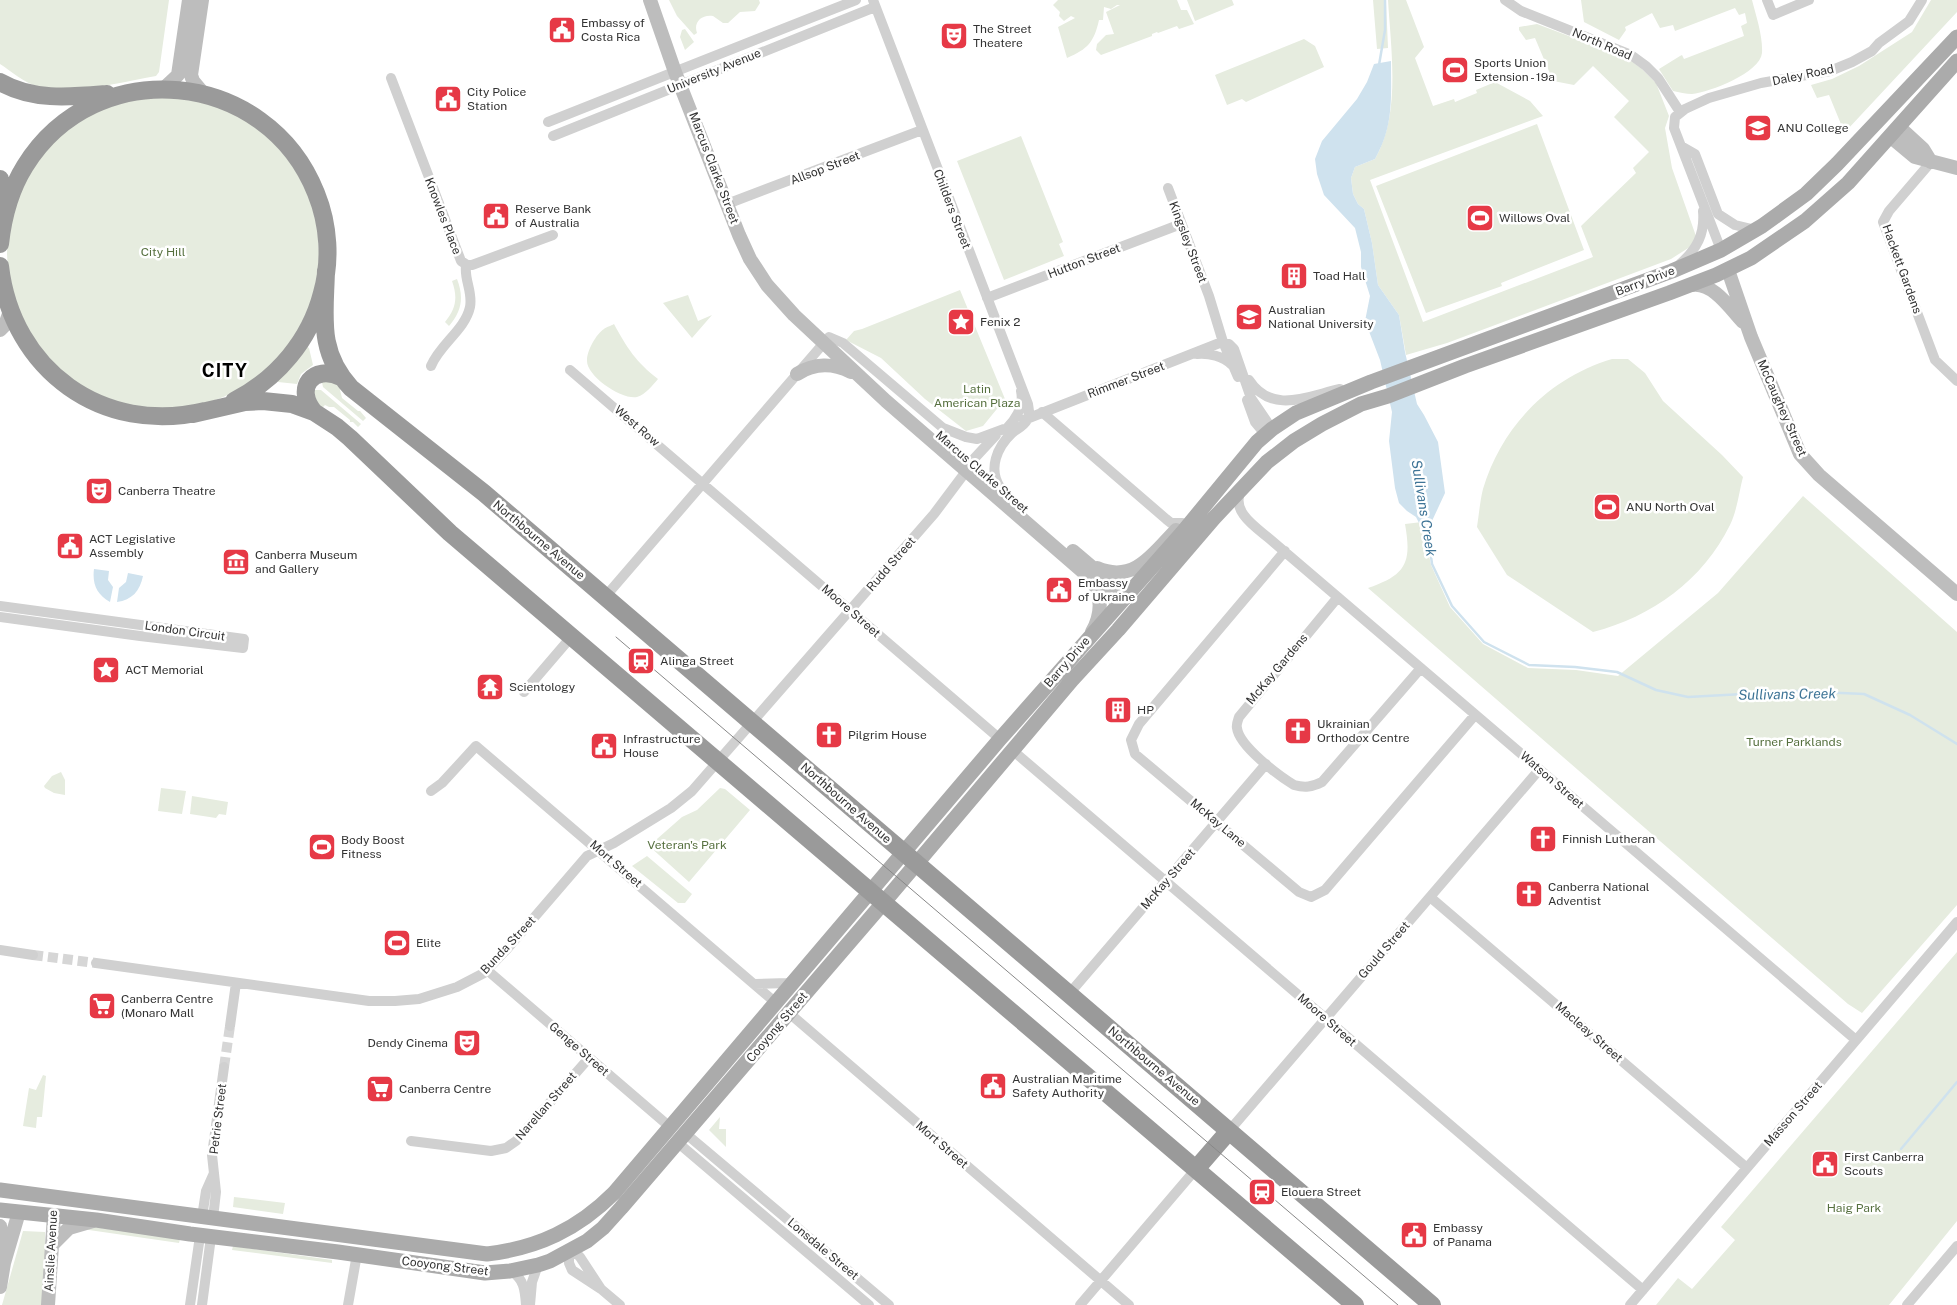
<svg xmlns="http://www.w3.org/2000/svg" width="1957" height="1305" viewBox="0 0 1957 1305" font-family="'Public Sans',sans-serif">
<rect width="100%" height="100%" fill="#fff"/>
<!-- green -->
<path fill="#e6ecdf" d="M0 0H169L159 72 156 76C117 83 75 95 37 86 24 83 11 71 0 64Z
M669 0H759L760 3 755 11 740 12 728 23H723L713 16C702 14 693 22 697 33L694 35 677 16Z
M1058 0H1177L1181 10H1187L1194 24 1179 29 1177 26 1158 33 1157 32 1152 34V36L1101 55 1096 50 1097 44 1106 35 1114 34 1106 12 1120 5H1117L1111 9 1104 7 1103 20H1099C1094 42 1088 49 1067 58L1058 27 1075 18 1071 16 1064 21 1059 16 1060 12 1053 5Z
M1187 0H1232L1234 5 1195 21Z
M1373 0H1386L1388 48 1377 49Z
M1388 0H1406L1424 47 1415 58 1433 106 1454 99 1455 102 1477 93 1476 90 1495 82 1530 101 1543 116 1370 180 1423 322 1593 257 1581 226 1636 173 1633 168 1649 152 1614 117 1629 101 1593 66 1574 85 1543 79 1551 76 1535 38 1526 40 1519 30V27L1537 24 1627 58 1642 69 1656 83 1669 116 1665 128 1672 168 1697 239 1693 245 1671 259 1447 343 1406 355 1399 315 1378 285 1372 243 1364 209 1358 204 1353 194 1351 178 1355 167 1375 159C1401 114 1391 51 1388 0Z
M1581 0H1752C1756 16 1763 36 1762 53 1760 73 1710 92 1692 94 1686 94 1679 92 1673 91L1659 69 1680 56 1682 55 1684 59 1744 36 1741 26 1747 23 1745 13 1739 15 1735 8 1675 31 1673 25 1660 28 1652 13 1625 27 1626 30 1619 40 1584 22Z
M1931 0H1957V12L1847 130 1843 129 1829 95 1817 98 1811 85 1832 79 1859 66 1912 32Z
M685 29 694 42 685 50 680 37 682 30Z
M1304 39 1315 46 1324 67 1246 102 1242 99 1227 105 1215 75Z
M7 253a156 156 0 1 1 312 0a156 156 0 1 1-312 0Z
M1537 124 1584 250 1501 283 1502 286 1426 313 1376 186Z
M1021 136 1063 242 1059 244 1064 256 1004 280 957 161Z
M457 279C464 297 462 311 449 326L445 322C456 308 458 298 452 281Z
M960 290 1005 399 983 426 966 431 925 399 881 358 846 340 854 331 862 329Z
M688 295 698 321 712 315 692 338 663 303Z
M614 324C627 348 636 362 658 379 652 386 646 394 637 397 622 400 586 376 587 360 587 351 596 334 604 329 606 327 611 326 614 324Z
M304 345 309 348 313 365 301 374 297 384 278 382 275 379Z
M1612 359H1628L1645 373 1663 401 1722 455 1743 477C1739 492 1737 511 1730 525 1703 580 1652 617 1593 632L1507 575 1477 527C1479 514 1480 501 1483 489 1502 426 1549 378 1612 359Z
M321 378H329L341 388 340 390 342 398 358 411H360L366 418 363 421 323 387Z
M312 390H321L361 424 358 427 353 422H350V420L334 407H329L325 405 322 408 318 405Z
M1803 496 1957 632V905L1862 1013 1848 1004 1368 588C1406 575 1412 563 1405 524L1422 522 1431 565 1450 607 1483 644 1528 668 1576 670 1618 676 1718 593Z
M61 772 65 780V795L54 793 45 788 44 786 52 776Z
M161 788 186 791 182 814 158 811Z
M720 788 725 789 750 810 689 882 649 846 682 817 697 810Z
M192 796 228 802 226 815 219 814 216 818 190 814Z
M647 856 692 894 685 903H678L632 866Z
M1957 952V1221L1889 1305H1656L1678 1278 1692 1289 1735 1240 1721 1227Z
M43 1075 46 1076 42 1117H37L36 1128 23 1126 29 1088 36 1090Z
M720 1117 719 1129H726V1147L709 1130Z
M234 1197 285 1203 283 1214 233 1207Z
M87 1226 180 1239 179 1243 82 1229Z
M23 1231 45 1232V1293L44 1305H2Z
M233 1246 332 1260V1263L232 1250Z"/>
<!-- water -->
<path fill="#cfe2ee" d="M1391 61C1391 97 1394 126 1375 159L1355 167 1351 178 1353 194 1358 204 1364 209 1372 243 1378 285 1399 315 1405 352 1417 404 1424 415 1438 442 1445 493 1432 521 1427 527 1420 525 1416 517 1407 511 1399 503 1395 488 1389 441 1392 412 1380 360 1365 321 1370 296 1361 267V252L1355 228 1324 195 1317 174 1315 159 1322 141 1357 99 1367 82 1374 64Z
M94 569 109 571 108 580 113 587 110 602C97 595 92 584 94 569Z
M128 573 143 576C140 591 132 600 117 602L119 588 126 582Z"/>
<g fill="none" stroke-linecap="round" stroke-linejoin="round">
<!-- stream -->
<path stroke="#cfe2ee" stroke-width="2.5" d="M1379 65 1385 30V0
M1427 525 1432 564 1452 606 1484 642 1529 665 1575 667 1617 672 1656 690 1688 697 1797 691 1864 694 1910 715 1957 744
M1901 1149 1957 1082"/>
<!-- street-tunnel -->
<path stroke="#d6d6d6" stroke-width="10" stroke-dasharray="10 5" stroke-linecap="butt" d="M33 955 96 963
M224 1067 230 1026"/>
<!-- street -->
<path stroke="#d0d0d0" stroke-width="10" d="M873 0 1028 404C1029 410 1030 415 1027 420 1024 426 1017 429 1012 433 997 447 988 469 1000 487
M1505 0 1521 11 1631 55 1646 66 1658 78 1680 112
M1767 0 1773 15 1809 0
M391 78 461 261 467 265H472L553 235
M548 122 856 0
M553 136 875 7
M1681 146 1695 154 1718 214 1735 225 1756 230
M1931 162 1889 211 1883 222 1935 360 1957 381
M1168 188 1209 296 1223 342 1238 377
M727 204 922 130
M1721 250 1674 128 1675 117 1685 109 1709 98 1761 83 1830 71 1852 62 1872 51 1879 43 1909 21 1922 0
M1680 264C1697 249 1705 234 1703 211
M987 298 1181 224
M1197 354C1209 353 1223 356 1232 365
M431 366C440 344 465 330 470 307 473 292 464 280 466 265
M570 370 1000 739
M1249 380C1272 415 1308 396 1340 389
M1247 400 1255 422 1265 434
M1042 412 1166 519 1171 523H1182
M1024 420 1222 342 1229 344 1234 349 1251 398 1272 429
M1007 428C1017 418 1024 405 1021 391
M971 462 996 435
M1241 490C1230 512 1257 528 1271 540L1856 1040
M1285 551 1139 724 1131 740 1135 754 1299 892 1311 897 1325 890 1475 715
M605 597 829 337 843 343 943 428 966 437 977 439 1004 429
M1338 597 1239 717C1238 720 1236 725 1237 728 1239 746 1279 776 1294 785 1305 788 1312 787 1322 782L1421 668
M0 606 244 639 243 648 140 636 0 617
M524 692 572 636
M1011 749 1643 1290
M431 791 442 783 476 746 776 1003
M1430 897 1747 1168
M0 950 33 955
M96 963 369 1001H395L419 999 457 987 484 973 507 949 587 856 614 843 671 808 692 791 934 514 967 470
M487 970 670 1127
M755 984 788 983 793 980
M1069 994 1266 764
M789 1013 1129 1305
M230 1026 236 983
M1229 1131 1539 770
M685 1133 889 1305
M411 1141 491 1151 506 1148 516 1141 589 1058
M677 1142 869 1305
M202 1217 206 1191 214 1173
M213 1218 216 1192 212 1155 224 1067
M510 1271C524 1278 525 1290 526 1305
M601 1289 580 1257 576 1253 569 1252V1263L572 1270 601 1289 620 1305
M190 1305 200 1236
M202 1305 211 1237
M348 1305 357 1254
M530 1305 532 1282 538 1265
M1080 1305 1196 1169
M1630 1305 1957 922
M1907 1305 1957 1246"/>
<!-- secondary -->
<path stroke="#bdbdbd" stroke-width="14" d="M202 0 191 75 193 81 203 93
M650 0 675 72 739 235 750 259 767 285 794 315 886 401 1119 603
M163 89 178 75 189 0
M1899 127 1923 149 1931 162
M1891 137 1915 157 1957 168
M1728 270 1751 337 1800 454 1819 475 1957 594
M1692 285C1713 282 1730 308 1743 322
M0 330 5 325 10 311
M797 374C814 363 833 363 851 372
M1073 551 1126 596
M1097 568C1134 584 1153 554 1176 530
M1092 632C1101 616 1103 599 1093 582
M0 1226 4 1253
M52 1245 69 1228 93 1221
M0 1287 4 1263 19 1212
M48 1305 54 1215"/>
<!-- primary -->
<path stroke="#ababab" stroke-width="15" d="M0 1190 487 1254C538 1248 578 1229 614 1193L1000 739 1182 533 1257 442 1272 429 1296 413 1371 382 1672 271 1721 250 1762 226 1806 194 1837 164 1957 37
M0 1210 96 1220 190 1234 338 1252 485 1273 510 1271 538 1265 550 1261 587 1241 603 1228 621 1208 884 902 1072 680 1118 630 1214 518 1267 462 1294 441 1322 424 1361 404 1388 396 1465 366 1669 293 1716 275 1751 258 1805 221 1848 183 1957 61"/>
<!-- highway -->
<path stroke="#9a9a9a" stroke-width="18" d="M0 82C33 101 71 97 107 94
M0 179 2 210
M0 244C3 216 10 190 25 166 96 52 267 69 316 193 329 225 331 261 322 293 310 340 277 379 234 401
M0 266C12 370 103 436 205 411
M326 270C325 316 317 351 351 388L484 493 1432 1305
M314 412C294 388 313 364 341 377
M193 414 245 402 263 401 292 404 314 412 337 427 350 438 450 533 1355 1305
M1196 1169 1229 1131"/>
<!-- tram -->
<path stroke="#888" stroke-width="1" d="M616 637 1398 1305"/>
</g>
<!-- icons -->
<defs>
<g id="civic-square" transform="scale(1.4375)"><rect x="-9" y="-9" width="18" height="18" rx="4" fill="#e63946" stroke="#fff"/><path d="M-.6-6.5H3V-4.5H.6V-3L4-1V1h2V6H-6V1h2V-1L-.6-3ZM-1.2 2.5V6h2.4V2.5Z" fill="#fff"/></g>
<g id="theatre-square" transform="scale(1.4375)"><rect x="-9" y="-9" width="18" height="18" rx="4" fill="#e63946" stroke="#fff"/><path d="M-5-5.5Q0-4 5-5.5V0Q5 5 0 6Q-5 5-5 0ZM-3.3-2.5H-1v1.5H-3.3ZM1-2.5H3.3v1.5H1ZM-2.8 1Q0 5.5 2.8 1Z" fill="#fff"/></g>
<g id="stadium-square" transform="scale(1.4375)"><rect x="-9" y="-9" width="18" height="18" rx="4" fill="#e63946" stroke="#fff"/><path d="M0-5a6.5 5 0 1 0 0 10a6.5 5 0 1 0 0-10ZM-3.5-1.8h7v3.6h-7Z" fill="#fff"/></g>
<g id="university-square" transform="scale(1.4375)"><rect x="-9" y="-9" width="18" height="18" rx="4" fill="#e63946" stroke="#fff"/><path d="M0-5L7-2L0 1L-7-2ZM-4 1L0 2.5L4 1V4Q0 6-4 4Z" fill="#fff"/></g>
<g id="building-square" transform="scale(1.4375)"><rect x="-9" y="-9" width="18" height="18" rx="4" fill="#e63946" stroke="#fff"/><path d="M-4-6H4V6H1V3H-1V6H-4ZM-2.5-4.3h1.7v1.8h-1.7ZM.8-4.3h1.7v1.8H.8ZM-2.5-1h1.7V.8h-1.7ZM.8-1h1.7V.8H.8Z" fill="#fff"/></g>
<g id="sight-square" transform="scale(1.4375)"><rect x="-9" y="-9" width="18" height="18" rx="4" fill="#e63946" stroke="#fff"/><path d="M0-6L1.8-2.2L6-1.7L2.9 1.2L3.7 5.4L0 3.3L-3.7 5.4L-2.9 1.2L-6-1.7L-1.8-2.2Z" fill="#fff"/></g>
<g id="museum-square" transform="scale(1.4375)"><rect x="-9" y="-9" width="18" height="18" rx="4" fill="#e63946" stroke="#fff"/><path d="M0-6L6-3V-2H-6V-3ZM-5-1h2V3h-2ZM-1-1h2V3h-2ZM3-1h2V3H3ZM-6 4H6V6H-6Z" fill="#fff"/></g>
<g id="station-square" transform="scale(1.4375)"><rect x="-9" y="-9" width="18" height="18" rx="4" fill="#e63946" stroke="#fff"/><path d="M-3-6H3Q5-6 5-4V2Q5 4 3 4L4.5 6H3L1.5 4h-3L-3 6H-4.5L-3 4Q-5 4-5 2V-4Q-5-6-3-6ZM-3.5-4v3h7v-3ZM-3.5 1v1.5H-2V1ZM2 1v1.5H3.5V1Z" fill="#fff"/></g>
<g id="temple-square" transform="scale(1.4375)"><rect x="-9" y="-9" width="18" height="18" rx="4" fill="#e63946" stroke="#fff"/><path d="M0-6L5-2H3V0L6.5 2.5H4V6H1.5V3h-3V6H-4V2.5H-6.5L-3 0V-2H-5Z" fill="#fff"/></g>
<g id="church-square" transform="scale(1.4375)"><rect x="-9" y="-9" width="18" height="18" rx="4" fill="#e63946" stroke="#fff"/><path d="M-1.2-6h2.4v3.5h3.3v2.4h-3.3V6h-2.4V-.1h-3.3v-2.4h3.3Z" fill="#fff"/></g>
<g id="supermarket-square" transform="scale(1.4375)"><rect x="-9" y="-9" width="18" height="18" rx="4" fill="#e63946" stroke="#fff"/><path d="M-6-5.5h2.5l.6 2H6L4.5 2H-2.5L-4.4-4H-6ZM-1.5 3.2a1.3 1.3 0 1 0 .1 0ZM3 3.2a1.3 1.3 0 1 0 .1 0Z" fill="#fff"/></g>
</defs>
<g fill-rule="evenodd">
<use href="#civic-square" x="562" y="30"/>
<use href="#theatre-square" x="954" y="36"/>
<use href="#stadium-square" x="1455" y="70"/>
<use href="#civic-square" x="448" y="99"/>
<use href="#university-square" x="1758" y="128"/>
<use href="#civic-square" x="496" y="216"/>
<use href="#stadium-square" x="1480" y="218"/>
<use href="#building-square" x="1294" y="276"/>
<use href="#university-square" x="1249" y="317"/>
<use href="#sight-square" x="961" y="322"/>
<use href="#theatre-square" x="99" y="491"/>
<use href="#stadium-square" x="1607" y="507"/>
<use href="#civic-square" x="70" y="546"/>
<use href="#museum-square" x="236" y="562"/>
<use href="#civic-square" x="1059" y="590"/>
<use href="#station-square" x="641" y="661"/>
<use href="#sight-square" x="106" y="670"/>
<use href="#temple-square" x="490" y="687"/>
<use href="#building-square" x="1118" y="710"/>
<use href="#church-square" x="1298" y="731"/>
<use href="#church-square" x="829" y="735"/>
<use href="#civic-square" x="604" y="746"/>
<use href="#church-square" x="1543" y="839"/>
<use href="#stadium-square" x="322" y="847"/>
<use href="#church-square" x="1529" y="894"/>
<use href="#stadium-square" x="397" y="943"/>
<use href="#supermarket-square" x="102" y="1006"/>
<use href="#theatre-square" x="467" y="1043"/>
<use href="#civic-square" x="993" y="1086"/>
<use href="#supermarket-square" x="380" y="1089"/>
<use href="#civic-square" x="1825" y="1164"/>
<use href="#station-square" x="1262" y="1192"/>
<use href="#civic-square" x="1414" y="1235"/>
</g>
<g text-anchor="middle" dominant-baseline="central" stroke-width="5" stroke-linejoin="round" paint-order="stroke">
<!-- poi labels -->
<g font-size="12" fill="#333" stroke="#fff" text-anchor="start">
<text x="581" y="23">Embassy of<tspan x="581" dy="14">Costa Rica</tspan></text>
<text x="973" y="29">The Street<tspan x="973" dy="14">Theatere</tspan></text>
<text x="1474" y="63">Sports Union<tspan x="1474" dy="14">Extension - 19a</tspan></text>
<text x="467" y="92">City Police<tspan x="467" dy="14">Station</tspan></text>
<text x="1777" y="128">ANU College</text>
<text x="515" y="209">Reserve Bank<tspan x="515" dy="14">of Australia</tspan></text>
<text x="1499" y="218">Willows Oval</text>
<text x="1313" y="276">Toad Hall</text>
<text x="1268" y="310">Australian<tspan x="1268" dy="14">National University</tspan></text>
<text x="980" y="322">Fenix 2</text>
<text x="118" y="491">Canberra Theatre</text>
<text x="1626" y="507">ANU North Oval</text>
<text x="89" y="539">ACT Legislative<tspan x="89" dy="14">Assembly</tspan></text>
<text x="255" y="555">Canberra Museum<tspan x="255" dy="14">and Gallery</tspan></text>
<text x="1078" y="583">Embassy<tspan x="1078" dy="14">of Ukraine</tspan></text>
<text x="660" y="661">Alinga Street</text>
<text x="125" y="670">ACT Memorial</text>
<text x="509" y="687">Scientology</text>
<text x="1137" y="710">HP</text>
<text x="1317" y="724">Ukrainian<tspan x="1317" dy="14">Orthodox Centre</tspan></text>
<text x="848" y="735">Pilgrim House</text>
<text x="623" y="739">Infrastructure<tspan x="623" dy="14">House</tspan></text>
<text x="1562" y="839">Finnish Lutheran</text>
<text x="341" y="840">Body Boost<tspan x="341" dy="14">Fitness</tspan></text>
<text x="1548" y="887">Canberra National<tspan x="1548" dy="14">Adventist</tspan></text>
<text x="416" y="943">Elite</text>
<text x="121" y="999">Canberra Centre<tspan x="121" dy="14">(Monaro Mall</tspan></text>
<text x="448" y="1043" text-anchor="end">Dendy Cinema</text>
<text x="1012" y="1079">Australian Maritime<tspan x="1012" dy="14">Safety Authority</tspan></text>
<text x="399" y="1089">Canberra Centre</text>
<text x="1844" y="1157">First Canberra<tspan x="1844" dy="14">Scouts</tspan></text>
<text x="1281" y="1192">Elouera Street</text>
<text x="1433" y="1228">Embassy<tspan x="1433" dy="14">of Panama</tspan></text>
</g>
<!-- street labels -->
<g font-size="12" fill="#333" stroke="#fff">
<text transform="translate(1602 44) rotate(23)">North Road</text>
<text transform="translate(714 71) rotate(-22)">University Avenue</text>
<text transform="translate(1803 75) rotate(-12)">Daley Road</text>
<text transform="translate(714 168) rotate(69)">Marcus Clarke Street</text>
<text transform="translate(825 168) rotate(-21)">Allsop Street</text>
<text transform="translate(952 209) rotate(69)">Childers Street</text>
<text transform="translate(443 216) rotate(69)">Knowles Place</text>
<text transform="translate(1188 242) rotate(69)">Kingsley Street</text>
<text transform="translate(1084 261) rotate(-21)">Hutton Street</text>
<text transform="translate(1902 269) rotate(70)">Hackett Gardens</text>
<text transform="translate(1645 281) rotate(-21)">Barry Drive</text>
<text transform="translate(1126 380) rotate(-21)">Rimmer Street</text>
<text transform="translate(1782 408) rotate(66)">McCaughey Street</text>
<text transform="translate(637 426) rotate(41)">West Row</text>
<text transform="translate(982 472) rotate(41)">Marcus Clarke Street</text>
<text transform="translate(539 540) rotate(40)">Northbourne Avenue</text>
<text transform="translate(891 564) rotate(-49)">Rudd Street</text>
<text transform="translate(851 611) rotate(41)">Moore Street</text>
<text transform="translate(185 631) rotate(8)">London Circuit</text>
<text transform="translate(1067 662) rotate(-49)">Barry Drive</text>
<text transform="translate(1277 669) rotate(-50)">McKay Gardens</text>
<text transform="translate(1552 780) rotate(41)">Watson Street</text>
<text transform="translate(846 803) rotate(41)">Northbourne Avenue</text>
<text transform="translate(1218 823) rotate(40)">McKay Lane</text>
<text transform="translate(616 864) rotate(41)">Mort Street</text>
<text transform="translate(1168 879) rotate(-49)">McKay Street</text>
<text transform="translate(508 945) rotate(-47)">Bunda Street</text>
<text transform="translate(1384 950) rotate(-49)">Gould Street</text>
<text transform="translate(1327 1020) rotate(41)">Moore Street</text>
<text transform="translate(777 1027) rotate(-50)">Cooyong Street</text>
<text transform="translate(1589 1032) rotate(41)">Macleay Street</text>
<text transform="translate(579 1049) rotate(41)">Genge Street</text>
<text transform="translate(1154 1066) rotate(40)">Northbourne Avenue</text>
<text transform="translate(546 1106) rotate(-49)">Narellan Street</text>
<text transform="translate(1793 1114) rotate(-49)">Masson Street</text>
<text transform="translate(218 1119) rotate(-83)">Petrie Street</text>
<text transform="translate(942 1145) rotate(41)">Mort Street</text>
<text transform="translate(823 1249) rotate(40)">Lonsdale Street</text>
<text transform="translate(51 1251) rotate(-87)">Ainslie Avenue</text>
<text transform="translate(445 1266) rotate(7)">Cooyong Street</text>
</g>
<!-- park labels -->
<g font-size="12" fill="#56703f" stroke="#fff">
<text x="163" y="252">City Hill</text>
<text x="977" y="389">Latin<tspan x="977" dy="14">American Plaza</tspan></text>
<text x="1794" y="742">Turner Parklands</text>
<text x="687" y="845">Veteran's Park</text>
<text x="1854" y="1208">Haig Park</text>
</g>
<!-- water labels -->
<g font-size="14" font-style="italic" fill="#3f7597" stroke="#fff">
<text transform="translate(1424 508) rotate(81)">Sullivans Creek</text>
<text transform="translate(1787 694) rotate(-1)">Sullivans Creek</text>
</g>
<!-- district labels -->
<g font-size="18" font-weight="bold" letter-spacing="1" fill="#000" stroke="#fff">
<text x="225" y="370">CITY</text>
</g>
</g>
</svg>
